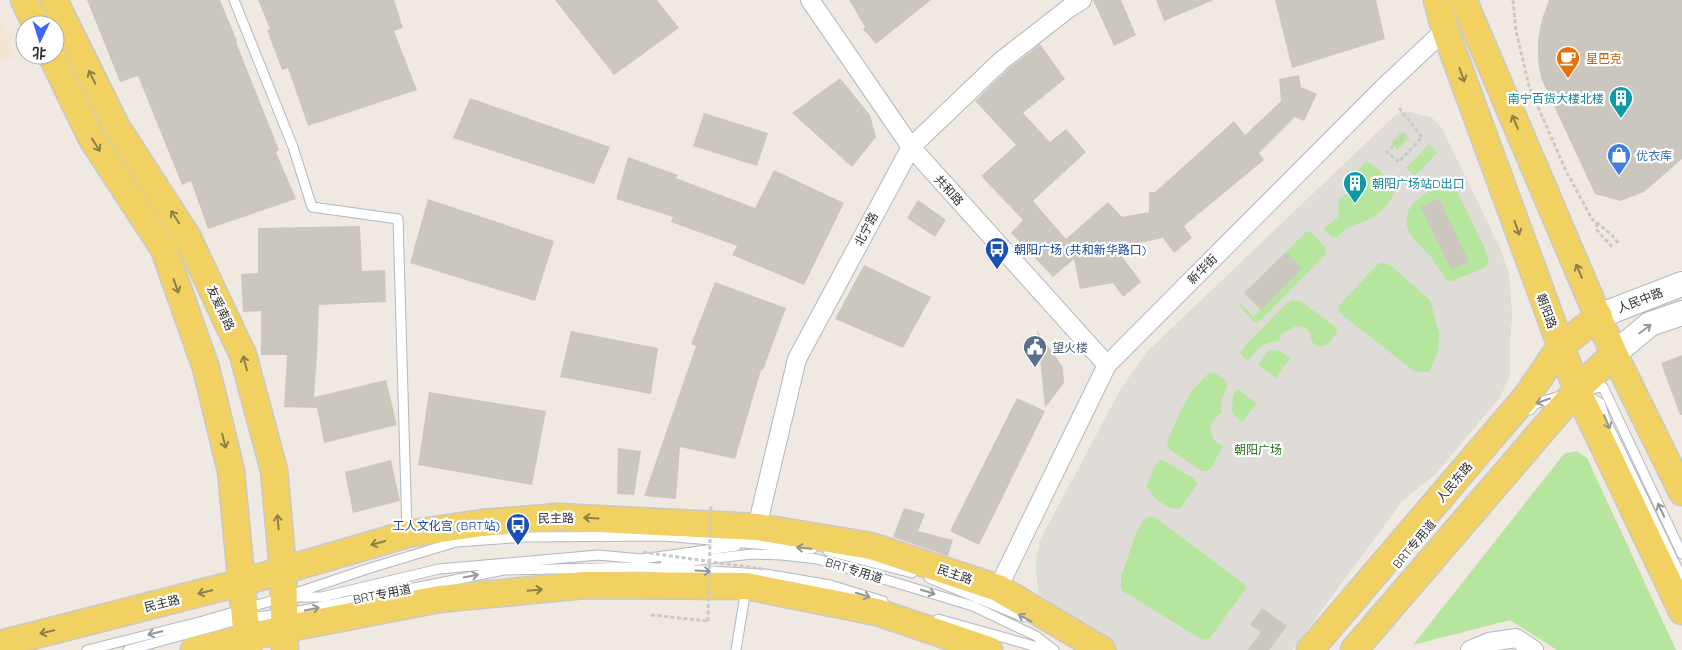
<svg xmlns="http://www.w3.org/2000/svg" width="1682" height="650" viewBox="0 0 1682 650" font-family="Quicksand,'Noto Sans SC',sans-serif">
<rect width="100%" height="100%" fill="#efe9e1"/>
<!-- education -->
<path fill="#f0e6d1" d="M0 16 15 57 0 62Z"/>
<!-- green -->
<path fill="#b6e59e" d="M1408 112 1432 118 1442 129 1500 249 1509 275 1512 317 1510 338V374L1500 397 1434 475 1402 501 1292 650H1115L1079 629 1039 594 1036 570 1037 556 1041 539 1121 389 1148 351 1398 113Z
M1576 451 1587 458 1676 650H1557L1510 620 1413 645 1564 454Z"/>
<!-- plaza -->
<path fill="#dfdcd8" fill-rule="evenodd" d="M1408 112 1432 118 1442 129 1500 249 1509 275 1512 317 1510 338V374L1500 397 1434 475 1402 501 1292 650H1269L1286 626 1251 625 1261 632 1248 650H1115L1079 629 1039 594 1036 570 1037 556 1041 539 1121 389 1148 351 1398 113ZM1402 131 1409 138 1397 150 1391 143ZM1429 144 1437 153 1415 176 1406 168ZM1366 161 1377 168 1392 184 1394 192 1392 198 1387 205 1373 218 1347 228 1337 237 1333 238 1325 231V227L1338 217 1339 199 1352 190 1355 174ZM1441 183 1452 184 1455 187 1486 251 1489 263 1484 268 1452 281 1446 280 1431 257 1409 234 1406 222 1408 211 1414 202 1437 185ZM1308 231 1311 232 1326 248 1325 255 1262 319 1257 322 1253 321 1239 305 1241 304 1253 316 1261 310 1286 252 1305 233ZM1379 263H1383L1390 265 1430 300 1439 333V339L1438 350 1431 369 1428 372H1415L1340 313 1338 308 1341 303ZM1292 300 1302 302 1334 326 1337 329 1336 334 1328 344 1319 347 1313 343 1310 338 1311 335 1308 330 1304 327 1296 326 1284 333 1280 336 1279 341 1265 344 1260 347 1251 358 1248 360 1244 358 1240 352 1243 348 1286 304ZM1269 350 1280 351 1290 358 1276 378 1258 365ZM1214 372 1228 383 1222 399 1221 408 1222 413 1213 420 1210 429 1214 440 1223 446 1211 468 1207 471H1202L1169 449 1167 442 1179 414 1191 392 1205 376 1210 373ZM1237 389 1257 403 1242 422 1233 414 1232 410 1233 395ZM1161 459 1193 478 1198 483 1181 507 1178 509 1168 507 1157 500 1146 486 1155 465ZM1151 517 1156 518 1244 584 1246 587 1245 590 1210 638 1207 639 1202 640 1123 591 1121 588V577L1136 533 1143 521 1146 518Z"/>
<!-- building -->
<path fill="#cbc7bf" d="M87 0H220L237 41 236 42 279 150 276 152 296 199 208 229 191 181 182 185 138 76 120 82Z
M258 0H394L403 28 394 31 417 90 308 126 288 68 282 70 267 30 270 29Z
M555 0H657L679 28 614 75Z
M849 0H931L876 44 863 29 865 27Z
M1093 0H1121L1136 35 1114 46Z
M1156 0H1214L1164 21Z
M1275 0H1376L1385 39 1292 68Z
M1549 0H1682V159L1644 192 1620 201 1595 194 1541 78 1538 60V40L1542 19Z
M1040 44 1065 79 1023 113 1050 142 1066 129 1086 152 1033 201 1066 239 1108 202 1122 217 1149 212V192H1155L1234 121 1245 135 1281 101 1279 79 1299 75 1301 87 1317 94 1304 121 1295 117 1259 153 1264 160 1184 226 1192 238 1174 253 1163 238 1116 248 1141 282 1123 297 1113 283 1080 289 1074 259 1053 277 1011 233 1023 220 981 176 1016 145 975 101 1008 69Z
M840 78 870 115 876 137 852 167 792 113Z
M470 98 610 147 594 184 453 138Z
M704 113 768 133 757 166 693 146Z
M628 157 678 175 676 178 755 208 774 170 844 203 804 285 732 255 737 246 671 222 673 217 616 199Z
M1439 198 1469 262 1451 270 1421 207Z
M428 199 554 241 535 301 410 263Z
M918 200 946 220 935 237 907 218Z
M360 226 362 271 385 270 386 302 319 305 317 355 314 397 386 380 397 425 324 443 317 408 284 407 287 355H261V311L243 312 241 274 258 273V228Z
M1286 252 1302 269 1261 310 1244 293Z
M864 265 931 297 903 348 835 319Z
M715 282 786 308 763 370H761L735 459 680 447 676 499 644 496 696 346 691 344Z
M571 331 658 348 651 394 560 377Z
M1037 331 1063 367 1064 383 1045 408Z
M1682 355V415H1680L1661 363Z
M429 392 546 411 532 485 418 465Z
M1017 398 1045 411 979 545 950 531Z
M618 448 641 451 634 495 617 494Z
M391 460 400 501 353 513 345 472Z
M904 508 925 514 918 531 953 540 948 556 893 537Z
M1262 608 1287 626 1269 650H1248L1261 632 1250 625Z"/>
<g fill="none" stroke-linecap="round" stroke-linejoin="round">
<!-- lane casing -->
<g stroke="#b4b7c1" stroke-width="11">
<path id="lane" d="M234 0 293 147 312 207 398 219 407 532
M1588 389 1603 387 1682 554
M1586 395 1600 403 1606 421 1682 578
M1530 410 1535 404 1563 395
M828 551 912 573
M665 564 752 554 782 555 817 559 973 606 1036 636 1054 650
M929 578 1023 617
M287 596 367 569 456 542 526 537 664 536 812 549
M294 597H322L439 569 598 555 642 559 736 546
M938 619 1048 650
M87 650 203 621 281 598
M128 650 245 618 284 614 504 570 640 567 765 574 830 585 883 601
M736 650 746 589"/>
</g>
<!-- street casing -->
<g stroke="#b4b7c1" stroke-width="20">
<path id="street" d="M810 0 911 147 1107 365
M757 527 797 359 911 147 1001 61 1069 8 1082 0
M998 588 1107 365 1383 88 1445 30
M1470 650 1489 642 1516 638 1534 650"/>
</g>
<!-- secondary casing -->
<g stroke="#b4b7c1" stroke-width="26">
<path id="secondary" d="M1599 316 1682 284
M1614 354 1650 324 1682 313"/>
</g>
<!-- primary casing -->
<g stroke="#c9c9c9" stroke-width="29">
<path id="primary" d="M24 0 36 25
M54 0 116 126 187 236 243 355 274 470 283 570 285 650
M1437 0 1445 30 1577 390 1682 611
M1464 0 1467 9 1614 354 1682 492
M51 55 92 139 164 249 206 368 231 471 248 650
M0 644 243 582 408 534 482 523 559 517 757 527 871 546 998 588 1102 650
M194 650 284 629 439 599 585 585 746 586 877 612 989 650
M1310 650 1526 397 1560 347 1599 316
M1354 650 1577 390 1614 354"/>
</g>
<!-- path -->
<path stroke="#c9c9c9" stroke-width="3" stroke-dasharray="4 2.5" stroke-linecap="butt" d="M1513 0 1516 31 1529 86 1566 171 1592 219 1611 234 1619 244
M1399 108 1422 137 1399 162 1387 152 1406 134
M1597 223 1596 229 1613 248
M651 615 708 621"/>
<!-- lane -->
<use href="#lane" stroke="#fff" stroke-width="9"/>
<!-- street -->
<use href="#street" stroke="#fff" stroke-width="18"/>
<!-- secondary -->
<use href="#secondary" stroke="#fff" stroke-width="24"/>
<!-- primary -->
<use href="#primary" stroke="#f2d163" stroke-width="26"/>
<!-- path-bridge -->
<path stroke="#c9c9c9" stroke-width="3" stroke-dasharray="4 2.5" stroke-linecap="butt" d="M643 552 762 569
M708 621 711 504"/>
</g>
<!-- one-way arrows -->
<defs><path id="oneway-shaft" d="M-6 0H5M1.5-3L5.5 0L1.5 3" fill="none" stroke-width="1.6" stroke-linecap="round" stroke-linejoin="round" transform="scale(1.25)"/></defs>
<g stroke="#908048">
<use href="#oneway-shaft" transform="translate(1462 75) rotate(70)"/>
<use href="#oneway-shaft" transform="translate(92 77) rotate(-116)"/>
<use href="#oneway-shaft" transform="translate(1515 122) rotate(-113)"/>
<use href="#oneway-shaft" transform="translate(96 145) rotate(58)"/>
<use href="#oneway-shaft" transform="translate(175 217) rotate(-123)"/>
<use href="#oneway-shaft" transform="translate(1517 228) rotate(70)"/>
<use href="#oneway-shaft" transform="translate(1579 271) rotate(-113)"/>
<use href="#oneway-shaft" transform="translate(176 286) rotate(70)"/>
<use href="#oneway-shaft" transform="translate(245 363) rotate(-105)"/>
<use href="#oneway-shaft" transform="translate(224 441) rotate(76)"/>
<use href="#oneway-shaft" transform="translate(591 518) rotate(-177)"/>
<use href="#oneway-shaft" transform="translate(278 522) rotate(-95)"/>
<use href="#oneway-shaft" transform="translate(378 543) rotate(164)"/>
<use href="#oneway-shaft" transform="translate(535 590) rotate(-5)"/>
<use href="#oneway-shaft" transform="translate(205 592) rotate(166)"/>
<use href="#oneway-shaft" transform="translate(47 632) rotate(166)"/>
</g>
<g stroke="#969696">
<use href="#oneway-shaft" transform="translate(1645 329) rotate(-37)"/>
<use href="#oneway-shaft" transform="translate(1543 401) rotate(161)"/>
<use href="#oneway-shaft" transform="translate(1607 422) rotate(67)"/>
<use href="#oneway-shaft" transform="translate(1661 510) rotate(-115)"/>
<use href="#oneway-shaft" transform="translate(804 548) rotate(-175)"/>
<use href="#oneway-shaft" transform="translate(703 571) rotate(3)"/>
<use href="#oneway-shaft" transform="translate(471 576) rotate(-11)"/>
<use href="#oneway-shaft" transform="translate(928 592) rotate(17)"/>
<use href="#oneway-shaft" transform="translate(863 595) rotate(17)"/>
<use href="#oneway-shaft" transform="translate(312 609) rotate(-12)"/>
<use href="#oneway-shaft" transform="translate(1025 618) rotate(-152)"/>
<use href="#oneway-shaft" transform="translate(155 633) rotate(166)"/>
</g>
<!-- icons -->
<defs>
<g id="cafe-pin" transform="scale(1.25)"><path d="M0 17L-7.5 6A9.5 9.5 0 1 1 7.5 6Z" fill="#e8710a" stroke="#fff"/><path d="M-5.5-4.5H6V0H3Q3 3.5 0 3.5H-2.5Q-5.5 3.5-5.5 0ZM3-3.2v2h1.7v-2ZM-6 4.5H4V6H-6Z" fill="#fff"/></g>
<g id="building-pin" transform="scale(1.25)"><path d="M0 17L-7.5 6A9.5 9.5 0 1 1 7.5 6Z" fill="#0f9aa8" stroke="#fff"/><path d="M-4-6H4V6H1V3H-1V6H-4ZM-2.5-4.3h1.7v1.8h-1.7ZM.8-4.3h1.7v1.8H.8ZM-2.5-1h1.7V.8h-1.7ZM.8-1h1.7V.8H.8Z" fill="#fff"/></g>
<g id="shop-pin" transform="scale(1.25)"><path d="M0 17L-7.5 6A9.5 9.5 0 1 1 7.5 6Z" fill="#3f7fe0" stroke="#fff"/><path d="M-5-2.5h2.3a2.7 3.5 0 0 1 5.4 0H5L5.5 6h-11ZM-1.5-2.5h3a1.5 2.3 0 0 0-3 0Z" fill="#fff"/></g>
<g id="bus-pin" transform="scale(1.25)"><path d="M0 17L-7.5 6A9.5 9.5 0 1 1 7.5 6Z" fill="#1a4fb4" stroke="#fff"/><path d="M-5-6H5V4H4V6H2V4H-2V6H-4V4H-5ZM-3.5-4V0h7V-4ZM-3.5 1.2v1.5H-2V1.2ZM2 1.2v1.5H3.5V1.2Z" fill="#fff"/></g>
<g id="civic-pin" transform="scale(1.25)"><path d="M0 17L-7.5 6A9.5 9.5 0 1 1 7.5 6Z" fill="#5c6f8a" stroke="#fff"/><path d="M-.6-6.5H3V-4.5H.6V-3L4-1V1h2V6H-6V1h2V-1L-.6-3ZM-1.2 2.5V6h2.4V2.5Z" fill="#fff"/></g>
</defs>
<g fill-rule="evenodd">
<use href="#cafe-pin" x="1568" y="58"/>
<use href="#building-pin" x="1621" y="98"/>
<use href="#shop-pin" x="1619" y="155"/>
<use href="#building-pin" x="1355" y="183"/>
<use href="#bus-pin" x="997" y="249"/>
<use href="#civic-pin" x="1035" y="347"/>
<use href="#bus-pin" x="518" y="525"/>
</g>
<g text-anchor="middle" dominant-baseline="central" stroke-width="4.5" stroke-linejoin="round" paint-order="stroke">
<!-- food labels -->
<g font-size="12" fill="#c56008" stroke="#fff" text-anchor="start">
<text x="1586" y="58">星巴克</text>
</g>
<!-- culture labels -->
<g font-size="12" fill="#0d838f" stroke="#fff" text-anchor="end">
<text x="1604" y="98">南宁百货大楼北楼</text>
<text x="1372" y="183" text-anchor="start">朝阳广场站D出口</text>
</g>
<!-- shop labels -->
<g font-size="12" fill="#366cbe" stroke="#fff" text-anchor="start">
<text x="1636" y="155">优衣库</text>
</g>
<!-- street labels -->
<g font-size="12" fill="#2e2e2e" stroke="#fff">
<text transform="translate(949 190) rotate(48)">共和路</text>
<text transform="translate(866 229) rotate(-62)">北宁路</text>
<text transform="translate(1202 269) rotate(-45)">新华街</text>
<text transform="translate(1640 300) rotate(-21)">人民中路</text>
<text transform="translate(221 308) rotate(65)">友爱南路</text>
<text transform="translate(1547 311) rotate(70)">朝阳路</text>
<text transform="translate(1454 482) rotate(-50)">人民东路</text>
<text transform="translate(556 518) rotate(-1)">民主路</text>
<text transform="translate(1414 544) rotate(-50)">BRT专用道</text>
<text transform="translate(854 570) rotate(17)">BRT专用道</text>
<text transform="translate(955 574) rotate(19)">民主路</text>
<text transform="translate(382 594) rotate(-11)">BRT专用道</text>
<text transform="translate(162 603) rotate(-14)">民主路</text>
</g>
<!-- transit labels -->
<g font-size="12" fill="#164399" stroke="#fff" text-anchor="start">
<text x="1014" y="249">朝阳广场 (共和新华路口)</text>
<text x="500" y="525" text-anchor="end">工人文化宫 (BRT站)</text>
</g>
<!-- service labels -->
<g font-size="12" fill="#4e5e75" stroke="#fff" text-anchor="start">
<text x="1052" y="347">望火楼</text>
</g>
<!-- park labels -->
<g font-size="12" fill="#2c6e1b" stroke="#fff">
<text x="1258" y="449">朝阳广场</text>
</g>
</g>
<!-- north arrow -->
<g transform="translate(40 40) rotate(184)"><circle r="24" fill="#ffffff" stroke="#ababab"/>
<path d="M0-4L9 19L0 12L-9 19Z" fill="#4264fb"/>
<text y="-8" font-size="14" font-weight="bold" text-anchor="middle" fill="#2e2e2e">北</text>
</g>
</svg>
